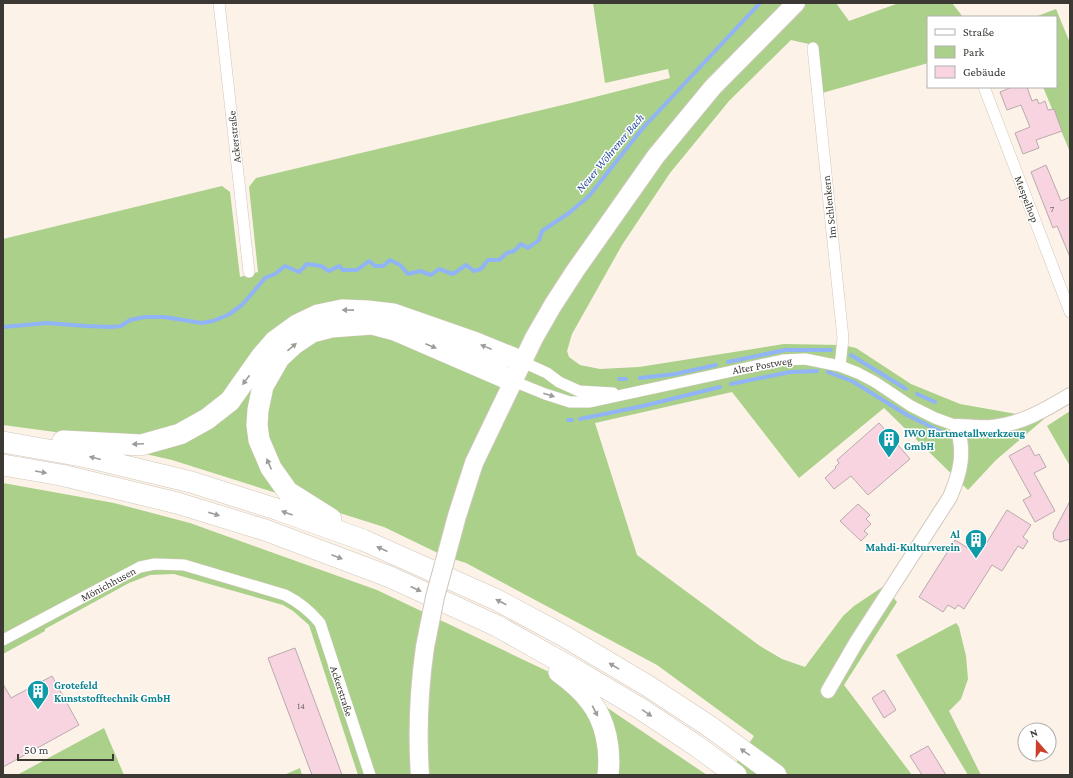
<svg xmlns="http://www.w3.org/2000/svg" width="1073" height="778" viewBox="0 0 1073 778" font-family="'Crimson Pro',serif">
<rect width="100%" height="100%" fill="#fcf2e8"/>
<!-- green -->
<path fill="#aad08a" d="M593 3H836L849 21 899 3H952L963 17H928V63L815 95 809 44 791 40 729 101 670 173 622 245 572 334 567 351 569 357 580 365 600 369 639 367 784 344 843 345 856 348 911 384 960 404 1044 419 996 460 968 490 884 408 799 478 732 392 595 423 637 555 760 646 782 659 805 667 843 616 854 606 884 586 897 602 844 685 912 775H728L754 736 657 665 466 563 444 556 384 527 172 460 137 452 85 436 3 425V239L222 186 230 192 240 277 258 272 249 187 256 178 571 103 670 78 668 69 605 83Z
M1056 9 1070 43V152L1043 87H1056V17H1035Z
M1070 411V466L1047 426Z
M3 483 114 503 190 523 377 590 566 680 707 775H358L309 625 293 611 283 605 174 574 150 575 129 583 45 629V631L3 654Z
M956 623 959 627 966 656 968 679 961 699 949 711 981 775H968L896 655Z
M104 728 124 775H17Z
M300 768 302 775H284Z"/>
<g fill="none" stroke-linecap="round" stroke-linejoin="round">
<!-- stream -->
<path stroke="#91b4f6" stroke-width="4" d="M3 327 47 323 86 326 111 327 121 326 130 320 145 317H164L202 323 213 321 228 315 242 305 265 278 275 274 285 266 299 272 307 264 321 266 329 271 339 266 343 270H357L369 261 375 266H383L390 260 400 265 408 274 420 271 431 275 439 269 453 274 466 265 474 271 481 269 488 260H499L507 253 514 251 521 244 528 248 539 240 542 231 569 213 589 196 642 129 760 3
M851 355 906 389
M728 362 785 350H831
M828 372 852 381 907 415 950 436
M640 378 675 374 716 365
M619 379H626
M731 384 790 372 817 371
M917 394 935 402
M580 419 643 406 720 387
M568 420H572"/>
</g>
<!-- building -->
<path fill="#f7d4df" stroke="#b8aaae" d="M1012 87H1027L1032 101 1037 99 1039 104 1045 101 1048 110 1054 109 1062 131 1036 140 1039 148 1023 154 1015 133 1030 127 1021 105 1007 110 1000 92Z
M1046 165 1061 201 1070 197V257L1057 226 1053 228 1031 172Z
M879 423 910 459 868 495 851 476 834 489 825 478 836 468 835 467 839 463 837 460Z
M1029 445 1035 456 1039 454 1046 467 1034 473 1055 511 1035 522 1023 500 1031 496 1009 456Z
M1070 501V539L1060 542 1054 539 1053 533Z
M858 504 870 515 866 519 871 524 864 531 868 534 861 541 840 521Z
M1007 510 1031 525 1023 537 1028 541 1023 549 1018 546 1002 571 992 565 964 609 958 605 955 609 948 605 943 612 919 597 955 540 979 555Z
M295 648 334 753 342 775H312L268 658Z
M52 676 79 725 3 767V684L11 698Z
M884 690 896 710 884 718 872 698Z
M928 746 938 762 946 775H922L910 756Z"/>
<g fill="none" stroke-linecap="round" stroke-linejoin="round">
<!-- minor casing -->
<g stroke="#d1c7bd" stroke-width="12">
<path id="minor" d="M219 3 249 272
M813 48 843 338 840 366
M984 87 1070 312
M523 362 547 373 559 382 579 391 613 393
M513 381 545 394 570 402H590L783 360 805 359 840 366 858 373 875 382 911 406 935 418 957 426
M3 640 140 567 155 564 184 565 285 595C299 602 310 611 320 623L370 775"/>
</g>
<!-- tertiary casing -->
<g stroke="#d1c7bd" stroke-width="16">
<path id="tertiary" d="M828 691 857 641 950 497C961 471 965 453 957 426 969 426 981 428 992 427 1021 424 1045 410 1070 395"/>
</g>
<!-- primary casing -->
<g stroke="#d1c7bd" stroke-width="20">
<path id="primary" d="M444 564 457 516 474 463 534 338 553 305 575 271 656 156 713 87 796 3
M420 775C417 732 419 689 425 647"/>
</g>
<!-- motorway casing -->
<g stroke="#d1c7bd" stroke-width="22">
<path id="motorway" d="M63 441 141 445 180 434 207 419 230 401 261 357 275 341 297 325 318 315 342 310 367 311 393 314 476 343 523 362
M3 442 87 457 191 482 279 510 363 540 497 600 564 636 648 686 709 726 776 775
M3 465 61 475 177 503 265 530 390 577 497 626 579 672 641 709 698 747 736 775
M331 519 288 492 271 468 259 440 257 425 258 410 263 386 279 358 294 344 312 332 331 327 372 324 395 330 513 381
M559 672C570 680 582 690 590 701 606 721 611 750 608 775"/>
</g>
<!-- minor -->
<use href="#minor" stroke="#fff" stroke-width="11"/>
<!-- tertiary -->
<use href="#tertiary" stroke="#fff" stroke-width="14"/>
<!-- primary -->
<use href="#primary" stroke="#fff" stroke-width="18"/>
<!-- motorway -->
<use href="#motorway" stroke="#fff" stroke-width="21"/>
<!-- primary-bridge casing -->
<g stroke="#d1c7bd" stroke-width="20" stroke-linecap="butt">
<path id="primary-bridge" d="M425 647 435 597 444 564"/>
</g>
<!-- primary-bridge -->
<use href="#primary-bridge" stroke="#fff" stroke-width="18"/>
</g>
<!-- one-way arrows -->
<defs><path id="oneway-solid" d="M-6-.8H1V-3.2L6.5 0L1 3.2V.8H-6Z"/></defs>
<g fill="#9e9c9a">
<use href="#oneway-solid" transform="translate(348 310) rotate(-179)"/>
<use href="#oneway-solid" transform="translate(431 346) rotate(23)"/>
<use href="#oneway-solid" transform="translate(292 347) rotate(-40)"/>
<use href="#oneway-solid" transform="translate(486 347) rotate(-158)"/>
<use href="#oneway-solid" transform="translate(246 380) rotate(127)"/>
<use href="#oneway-solid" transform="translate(549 395) rotate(18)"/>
<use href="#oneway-solid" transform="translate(138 444) rotate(177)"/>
<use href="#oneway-solid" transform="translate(95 458) rotate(-166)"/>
<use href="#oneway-solid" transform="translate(269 464) rotate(-114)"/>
<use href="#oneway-solid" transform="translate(41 472) rotate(10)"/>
<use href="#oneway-solid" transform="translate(287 513) rotate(-160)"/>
<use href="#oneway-solid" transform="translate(214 514) rotate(17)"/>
<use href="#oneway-solid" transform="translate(382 549) rotate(-156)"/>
<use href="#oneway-solid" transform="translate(337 557) rotate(21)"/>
<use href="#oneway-solid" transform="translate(416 589) rotate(25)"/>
<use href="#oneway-solid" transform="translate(501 602) rotate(-153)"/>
<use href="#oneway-solid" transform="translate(614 666) rotate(-149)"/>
<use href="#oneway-solid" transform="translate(595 711) rotate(63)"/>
<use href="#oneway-solid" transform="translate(647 713) rotate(34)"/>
<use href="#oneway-solid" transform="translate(745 752) rotate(-145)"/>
</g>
<!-- icons -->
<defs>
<g id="building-pin" transform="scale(1.15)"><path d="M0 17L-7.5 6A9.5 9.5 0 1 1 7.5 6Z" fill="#0f9aa8" stroke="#fff"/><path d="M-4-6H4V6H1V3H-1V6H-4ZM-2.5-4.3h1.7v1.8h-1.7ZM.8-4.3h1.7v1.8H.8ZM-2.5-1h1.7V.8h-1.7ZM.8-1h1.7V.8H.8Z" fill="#fff"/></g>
</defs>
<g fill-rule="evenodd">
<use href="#building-pin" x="889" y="439"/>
<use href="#building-pin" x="976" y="540"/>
<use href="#building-pin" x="38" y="691"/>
</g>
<g text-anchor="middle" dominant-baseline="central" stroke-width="3" stroke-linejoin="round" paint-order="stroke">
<!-- number labels -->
<g font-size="9" fill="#6b5f5f">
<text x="1052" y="209">7</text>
<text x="301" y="706">14</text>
</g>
<!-- street labels -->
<g font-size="11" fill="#3c3834" stroke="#fff">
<text transform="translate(234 137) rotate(-96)">Ackerstraße</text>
<text transform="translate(1027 199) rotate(69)">Mespelhop</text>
<text transform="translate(829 207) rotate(-96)">Im Schlenkern</text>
<text transform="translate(762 365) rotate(-10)">Alter Postweg</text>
<text transform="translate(108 584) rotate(-28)">Mönichhusen</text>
<text transform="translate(342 691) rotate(72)">Ackerstraße</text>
</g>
<!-- culture labels -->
<g font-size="11" font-weight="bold" fill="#0d838f" stroke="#fff" text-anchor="start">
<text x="904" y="433">IWO Hartmetallwerkzeug<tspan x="904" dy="13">GmbH</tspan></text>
<text x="960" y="534" text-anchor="end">Al<tspan x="960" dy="13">Mahdi-Kulturverein</tspan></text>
<text x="54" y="685">Grotefeld<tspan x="54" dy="13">Kunststofftechnik GmbH</tspan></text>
</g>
<!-- water labels -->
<g font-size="12" font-style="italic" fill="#274c99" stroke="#fff">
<text transform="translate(610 153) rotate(-50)">Neuer Wöhrener Bach</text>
</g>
</g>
<!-- border -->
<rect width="1073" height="778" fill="none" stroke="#3c3834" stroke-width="8"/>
<!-- legend -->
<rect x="927" y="16" width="130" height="72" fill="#ffffff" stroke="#b1afae"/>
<rect x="935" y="29" width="20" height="6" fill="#ffffff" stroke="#b1afae"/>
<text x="963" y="36" font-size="12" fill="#3c3834">Straße</text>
<rect x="935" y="46" width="20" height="12" fill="#aad08a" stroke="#b1afae"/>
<text x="963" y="56" font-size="12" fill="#3c3834">Park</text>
<rect x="935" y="66" width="20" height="12" fill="#f7d4df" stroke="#b1afae"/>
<text x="963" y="76" font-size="12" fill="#3c3834">Gebäude</text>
<!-- north arrow -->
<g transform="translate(1037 742) rotate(340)"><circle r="19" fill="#ffffff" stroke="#b1afae"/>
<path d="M0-3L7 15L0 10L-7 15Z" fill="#cb3f2b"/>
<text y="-6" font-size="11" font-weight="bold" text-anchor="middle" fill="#3c3834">N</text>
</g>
<!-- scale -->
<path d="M18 754v6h95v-6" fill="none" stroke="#3c3834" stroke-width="2"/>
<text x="24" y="754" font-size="12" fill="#3c3834" stroke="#ffffff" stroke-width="3" paint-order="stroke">50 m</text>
</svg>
